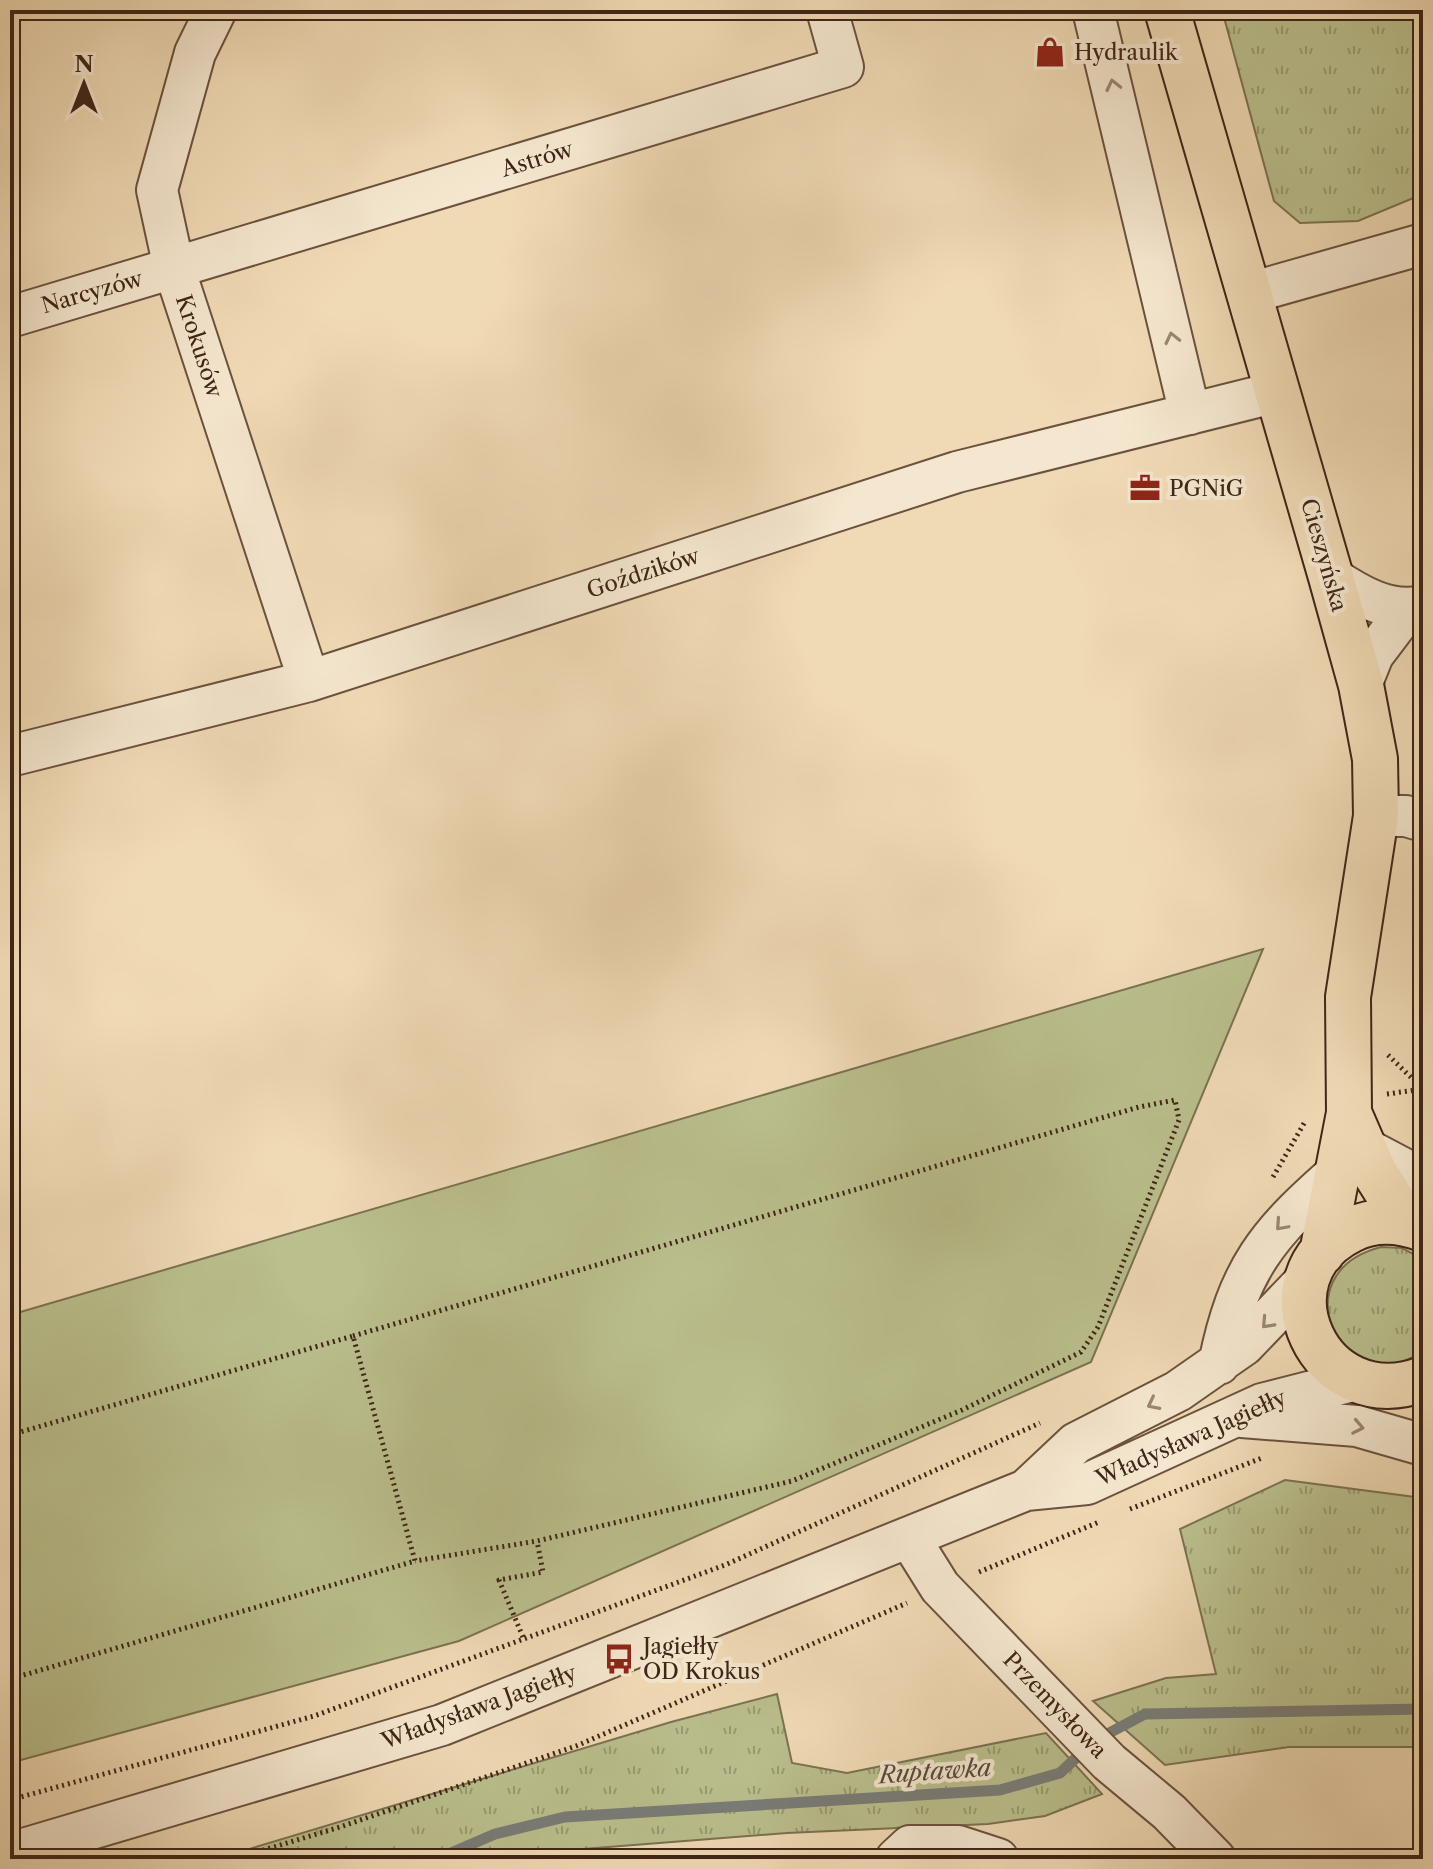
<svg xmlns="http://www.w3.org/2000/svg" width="1433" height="1869" viewBox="0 0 1433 1869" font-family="'Libre Caslon Text',serif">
<defs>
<pattern id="grass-tufts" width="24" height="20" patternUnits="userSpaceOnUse" patternTransform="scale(2)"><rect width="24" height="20" fill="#babf8d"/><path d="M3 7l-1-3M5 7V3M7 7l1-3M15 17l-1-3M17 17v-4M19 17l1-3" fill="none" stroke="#999b72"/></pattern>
</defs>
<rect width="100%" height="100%" fill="#f0dab5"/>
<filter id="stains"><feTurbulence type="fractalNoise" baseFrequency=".0025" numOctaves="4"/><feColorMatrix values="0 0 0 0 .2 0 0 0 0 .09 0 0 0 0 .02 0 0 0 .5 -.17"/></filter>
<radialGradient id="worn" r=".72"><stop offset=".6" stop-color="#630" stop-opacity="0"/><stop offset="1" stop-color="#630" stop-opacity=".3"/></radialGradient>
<!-- grass -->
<path fill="url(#grass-tufts)" stroke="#7c7252" stroke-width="2" d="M1222 10H1289L1290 16 1423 10V194L1358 221 1300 223 1274 201Z
M1381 1247 1402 1248 1423 1259V1351C1345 1406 1277 1274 1381 1247Z
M1285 1480 1415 1497 1423 1502V1747H1289L1165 1765 1093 1701 1166 1678 1216 1674 1180 1529Z
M777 1694 792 1763 847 1773 1046 1733 1102 1794 1045 1816 988 1824 787 1833 545 1852 520 1859H216L671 1722Z"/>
<!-- garden -->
<path fill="#babf8d" stroke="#7c7252" stroke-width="2" d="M1263 949 1091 1362 459 1641 10 1763V1315Z"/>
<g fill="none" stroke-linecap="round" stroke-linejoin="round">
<!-- stream -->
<path stroke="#797d78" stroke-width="11" d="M437 1859 495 1834 565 1817 1000 1790 1060 1773 1094 1741 1145 1714 1423 1709"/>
<!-- minor casing -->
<g stroke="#6b523e" stroke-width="44">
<path id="minor" d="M216 10 195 53 157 190 174 268 309 681
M1093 10 1190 414
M1250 293 1423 244
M10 317 843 67 827 10
M1331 577C1358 595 1389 614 1423 606
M1361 685 1373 655 1407 610
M10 756 309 681 957 472 1277 392
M1376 816H1406L1423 821
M1368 1150 1423 1179
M1219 1364C1238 1269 1267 1234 1338 1172
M1242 1417 1357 1426 1423 1445
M1026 1490 1076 1443 1178 1391 1244 1345 1309 1277
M910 1539 940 1587 1109 1762 1169 1812 1215 1859
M10 1853 442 1725 1026 1490 1087 1484 1262 1404 1356 1380
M896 1859 910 1846H958L998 1859"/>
</g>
<!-- major casing -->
<g stroke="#3f2517" stroke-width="48">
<path id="major" d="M1167 10 1331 577 1361 685 1375 759 1376 816 1348 997 1349 1113 1322 1253
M1349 1113 1375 1173 1407 1224
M1423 1229C1399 1220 1375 1218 1351 1230 1255 1277 1319 1418 1423 1379"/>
</g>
<!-- path -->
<path stroke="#3f2517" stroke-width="5" stroke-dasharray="2 4" stroke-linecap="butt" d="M1388 1055 1422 1088
M1387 1094 1423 1089
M1273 1177 1306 1120
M353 1336 1139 1107 1175 1100 1179 1120 1098 1327 1081 1352 962 1410 792 1481 537 1541 415 1561
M10 1435 353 1336 415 1561 10 1679
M1130 1509 1262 1458
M979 1572 1099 1522
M523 1637 499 1580 543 1572 537 1541
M10 1800 314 1716 725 1565 1040 1423
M234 1859 340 1827 576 1746 907 1603"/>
<!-- minor -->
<use href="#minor" stroke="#f5e7cf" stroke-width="40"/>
<!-- major -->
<use href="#major" stroke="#f0dab5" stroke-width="44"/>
</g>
<!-- one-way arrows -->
<defs><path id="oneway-chevron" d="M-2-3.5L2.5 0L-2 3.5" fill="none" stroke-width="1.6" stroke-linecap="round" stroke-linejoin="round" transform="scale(2)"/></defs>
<g stroke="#9a8673">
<use href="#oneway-chevron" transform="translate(1113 85) rotate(-103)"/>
<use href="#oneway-chevron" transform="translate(1172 338) rotate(-103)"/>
<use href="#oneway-chevron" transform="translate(1281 1225) rotate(132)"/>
<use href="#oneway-chevron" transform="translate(1267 1323) rotate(133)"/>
<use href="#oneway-chevron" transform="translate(1153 1404) rotate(153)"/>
<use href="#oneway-chevron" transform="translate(1358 1427) rotate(11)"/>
</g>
<!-- icons -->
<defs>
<g id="shop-bare" transform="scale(2.4)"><path d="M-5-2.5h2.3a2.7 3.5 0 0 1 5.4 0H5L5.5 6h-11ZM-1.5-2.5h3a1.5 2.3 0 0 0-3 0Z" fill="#8f2418" stroke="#f5e7cf" stroke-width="2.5" paint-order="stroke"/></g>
<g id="office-bare" transform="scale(2.4)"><path d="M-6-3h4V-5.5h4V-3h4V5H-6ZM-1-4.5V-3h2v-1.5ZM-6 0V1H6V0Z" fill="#8f2418" stroke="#f5e7cf" stroke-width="2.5" paint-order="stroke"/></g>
<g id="bus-bare" transform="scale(2.4)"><path d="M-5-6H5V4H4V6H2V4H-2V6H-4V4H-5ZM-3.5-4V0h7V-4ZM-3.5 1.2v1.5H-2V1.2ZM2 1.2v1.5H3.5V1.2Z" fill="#8f2418" stroke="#f5e7cf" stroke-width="2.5" paint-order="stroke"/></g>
</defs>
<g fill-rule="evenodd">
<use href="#shop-bare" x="1050" y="52"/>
<use href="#office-bare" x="1145" y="488"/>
<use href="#bus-bare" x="619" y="1659"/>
</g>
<g text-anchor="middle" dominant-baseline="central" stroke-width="8" stroke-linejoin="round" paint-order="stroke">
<!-- poi labels -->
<g font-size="22" fill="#3f2517" stroke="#f5e7cf" text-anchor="start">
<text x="1074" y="52">Hydraulik</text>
<text x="1169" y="488">PGNiG</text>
<text x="643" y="1646">Jagiełły<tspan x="643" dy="25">OD Krokus</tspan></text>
</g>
<!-- street labels -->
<g font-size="22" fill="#3f2517" stroke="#f5e7cf">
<text transform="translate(537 159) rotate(-17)">Astrów</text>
<text transform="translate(92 292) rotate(-16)">Narcyzów</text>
<text transform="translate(199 346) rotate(72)">Krokusów</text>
<text transform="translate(1324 555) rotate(74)">Cieszyńska</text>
<text transform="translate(643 573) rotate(-18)">Goździków</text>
<text transform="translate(1191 1438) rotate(-24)">Władysława Jagiełły</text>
<text transform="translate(1055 1705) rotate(46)">Przemysłowa</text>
<text transform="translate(479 1707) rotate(-20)">Władysława Jagiełły</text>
</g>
<!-- water labels -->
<g font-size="24" font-style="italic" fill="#574a40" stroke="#f5e7cf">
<text transform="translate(935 1771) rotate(-4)">Ruptawka</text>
</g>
</g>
<!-- margin -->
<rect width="1433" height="1869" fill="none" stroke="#f0dab5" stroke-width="40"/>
<rect x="12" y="12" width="1409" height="1845" fill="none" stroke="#3f2517" stroke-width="4"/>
<rect x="20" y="20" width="1393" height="1829" fill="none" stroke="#3f2517" stroke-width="2"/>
<!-- north arrow -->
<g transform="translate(84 84)" stroke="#f5e7cf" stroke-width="6" paint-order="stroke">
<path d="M0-6L14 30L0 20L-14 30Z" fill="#3f2517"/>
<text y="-12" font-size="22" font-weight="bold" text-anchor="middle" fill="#3f2517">N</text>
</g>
<rect width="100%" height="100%" filter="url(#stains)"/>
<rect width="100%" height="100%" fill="url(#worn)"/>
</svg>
